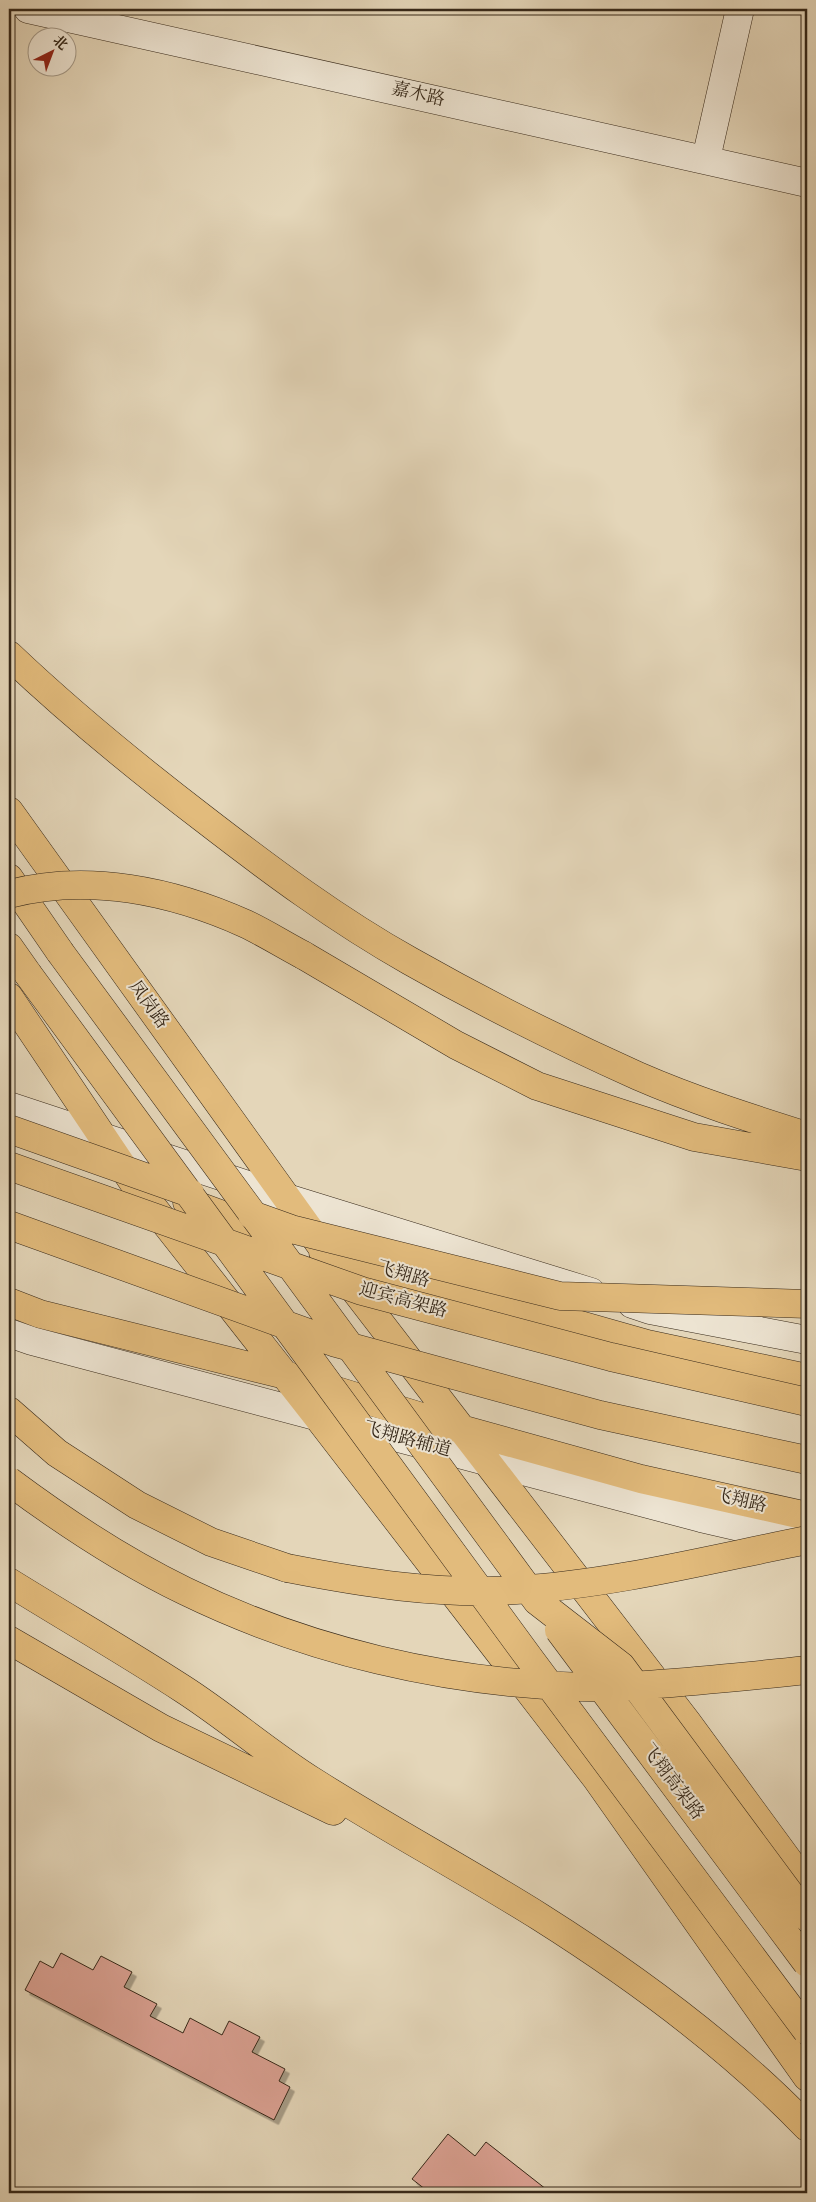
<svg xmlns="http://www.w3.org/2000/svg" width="816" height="2202" viewBox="0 0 816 2202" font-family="Vollkorn,'Noto Serif SC',serif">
<defs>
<filter id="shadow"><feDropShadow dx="4.5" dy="4.5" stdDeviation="0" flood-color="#0004"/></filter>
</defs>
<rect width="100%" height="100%" fill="#e4d6b9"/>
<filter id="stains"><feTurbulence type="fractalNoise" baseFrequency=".004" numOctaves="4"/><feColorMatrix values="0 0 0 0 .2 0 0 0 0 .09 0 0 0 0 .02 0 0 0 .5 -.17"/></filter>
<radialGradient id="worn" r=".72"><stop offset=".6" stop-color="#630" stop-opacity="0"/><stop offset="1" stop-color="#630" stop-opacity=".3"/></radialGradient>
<!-- building -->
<path fill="#dca294" stroke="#362819" filter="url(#shadow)" d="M61 1953 93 1970 101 1956 132 1972 124 1987 157 2004 150 2016 183 2033 190 2018 222 2035 229 2021 260 2037 252 2052 285 2069 279 2081 290 2087 274 2120 25 1990 40 1961 53 1968Z
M448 2134 475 2156 486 2142 551 2193H430L412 2179Z"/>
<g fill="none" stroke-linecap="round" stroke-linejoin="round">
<!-- secondary casing -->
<g stroke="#362819" stroke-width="29">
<path id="secondary" d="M28 9 807 183
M706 159 740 9
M9 1106 287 1198 591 1292
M632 1304 650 1310 807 1340
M9 1333 32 1341 701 1518 805 1542"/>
</g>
<!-- primary casing -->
<g stroke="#362819" stroke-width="29">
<path id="primary" d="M9 811 327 1254 687 1722 807 1886
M9 997 133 1182 317 1416 596 1778 807 2077
M187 1202 275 1234
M323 1252 647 1344 807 1378
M9 1302 40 1314 285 1375 461 1429 641 1479 807 1516"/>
</g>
<!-- highway casing -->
<g stroke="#362819" stroke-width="29">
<path id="highway" d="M9 655C70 713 136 767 204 819 270 870 337 920 410 961 484 1003 560 1041 638 1076 693 1100 750 1118 807 1136
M9 878 60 952
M9 947 28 974
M303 955 456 1045 537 1086 694 1137 807 1157
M9 1411 57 1453 137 1505 211 1542 287 1568
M9 1582C67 1618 126 1652 183 1689 228 1718 269 1754 314 1782 388 1829 465 1870 540 1917 635 1977 728 2045 807 2127
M9 1640 161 1728 333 1811"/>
</g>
<!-- secondary -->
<use href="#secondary" stroke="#ede4d2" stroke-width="28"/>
<!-- primary -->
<use href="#primary" stroke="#e2bb7c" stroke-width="28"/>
<!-- highway -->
<use href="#highway" stroke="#e2bb7c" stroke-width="28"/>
<!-- highway-bridge casing -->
<g stroke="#362819" stroke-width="29" stroke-linecap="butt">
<path id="highway-bridge" d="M9 894C88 873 173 891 246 924 265 933 284 945 303 955
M60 952 537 1601 621 1666 807 1917
M28 974 530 1659 807 2031
M9 1129 190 1193
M9 1166 362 1291 611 1357 807 1402
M252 1215 291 1229 560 1296 807 1304
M9 1225 336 1343 600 1415 807 1460
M9 1481C64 1522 123 1561 185 1591 308 1651 446 1683 583 1687 612 1688 643 1685 672 1683 717 1679 762 1675 807 1670
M287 1568C364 1583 437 1595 516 1590 614 1584 711 1559 807 1540
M559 1630 807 1963"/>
</g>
<!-- highway-bridge -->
<use href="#highway-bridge" stroke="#e2bb7c" stroke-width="28"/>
</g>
<g text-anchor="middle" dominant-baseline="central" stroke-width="4" stroke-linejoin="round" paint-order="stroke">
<!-- street labels -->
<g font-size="18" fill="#362819" stroke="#ede4d2">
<text transform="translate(418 95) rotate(13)">嘉木路</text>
<text transform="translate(148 1005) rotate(54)">凤岗路</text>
<text transform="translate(403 1275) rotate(16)">飞翔路</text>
<text transform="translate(403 1301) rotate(15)">迎宾高架路</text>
<text transform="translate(407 1440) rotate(15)">飞翔路辅道</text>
<text transform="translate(740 1501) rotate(13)">飞翔路</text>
<text transform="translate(672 1782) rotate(53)">飞翔高架路</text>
</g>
</g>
<!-- margin -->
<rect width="816" height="2202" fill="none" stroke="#e4d6b9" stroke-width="30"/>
<rect x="10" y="10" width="796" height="2182" fill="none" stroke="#362819" stroke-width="2.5"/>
<rect x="15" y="15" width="786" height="2172" fill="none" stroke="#362819"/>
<!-- north arrow -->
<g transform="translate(52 52) rotate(42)"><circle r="24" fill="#ede4d2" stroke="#a49988"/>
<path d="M0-4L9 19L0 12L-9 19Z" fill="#8f2418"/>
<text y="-8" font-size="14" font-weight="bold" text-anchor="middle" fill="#362819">北</text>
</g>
<rect width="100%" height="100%" filter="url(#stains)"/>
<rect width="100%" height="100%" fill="url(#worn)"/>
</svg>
